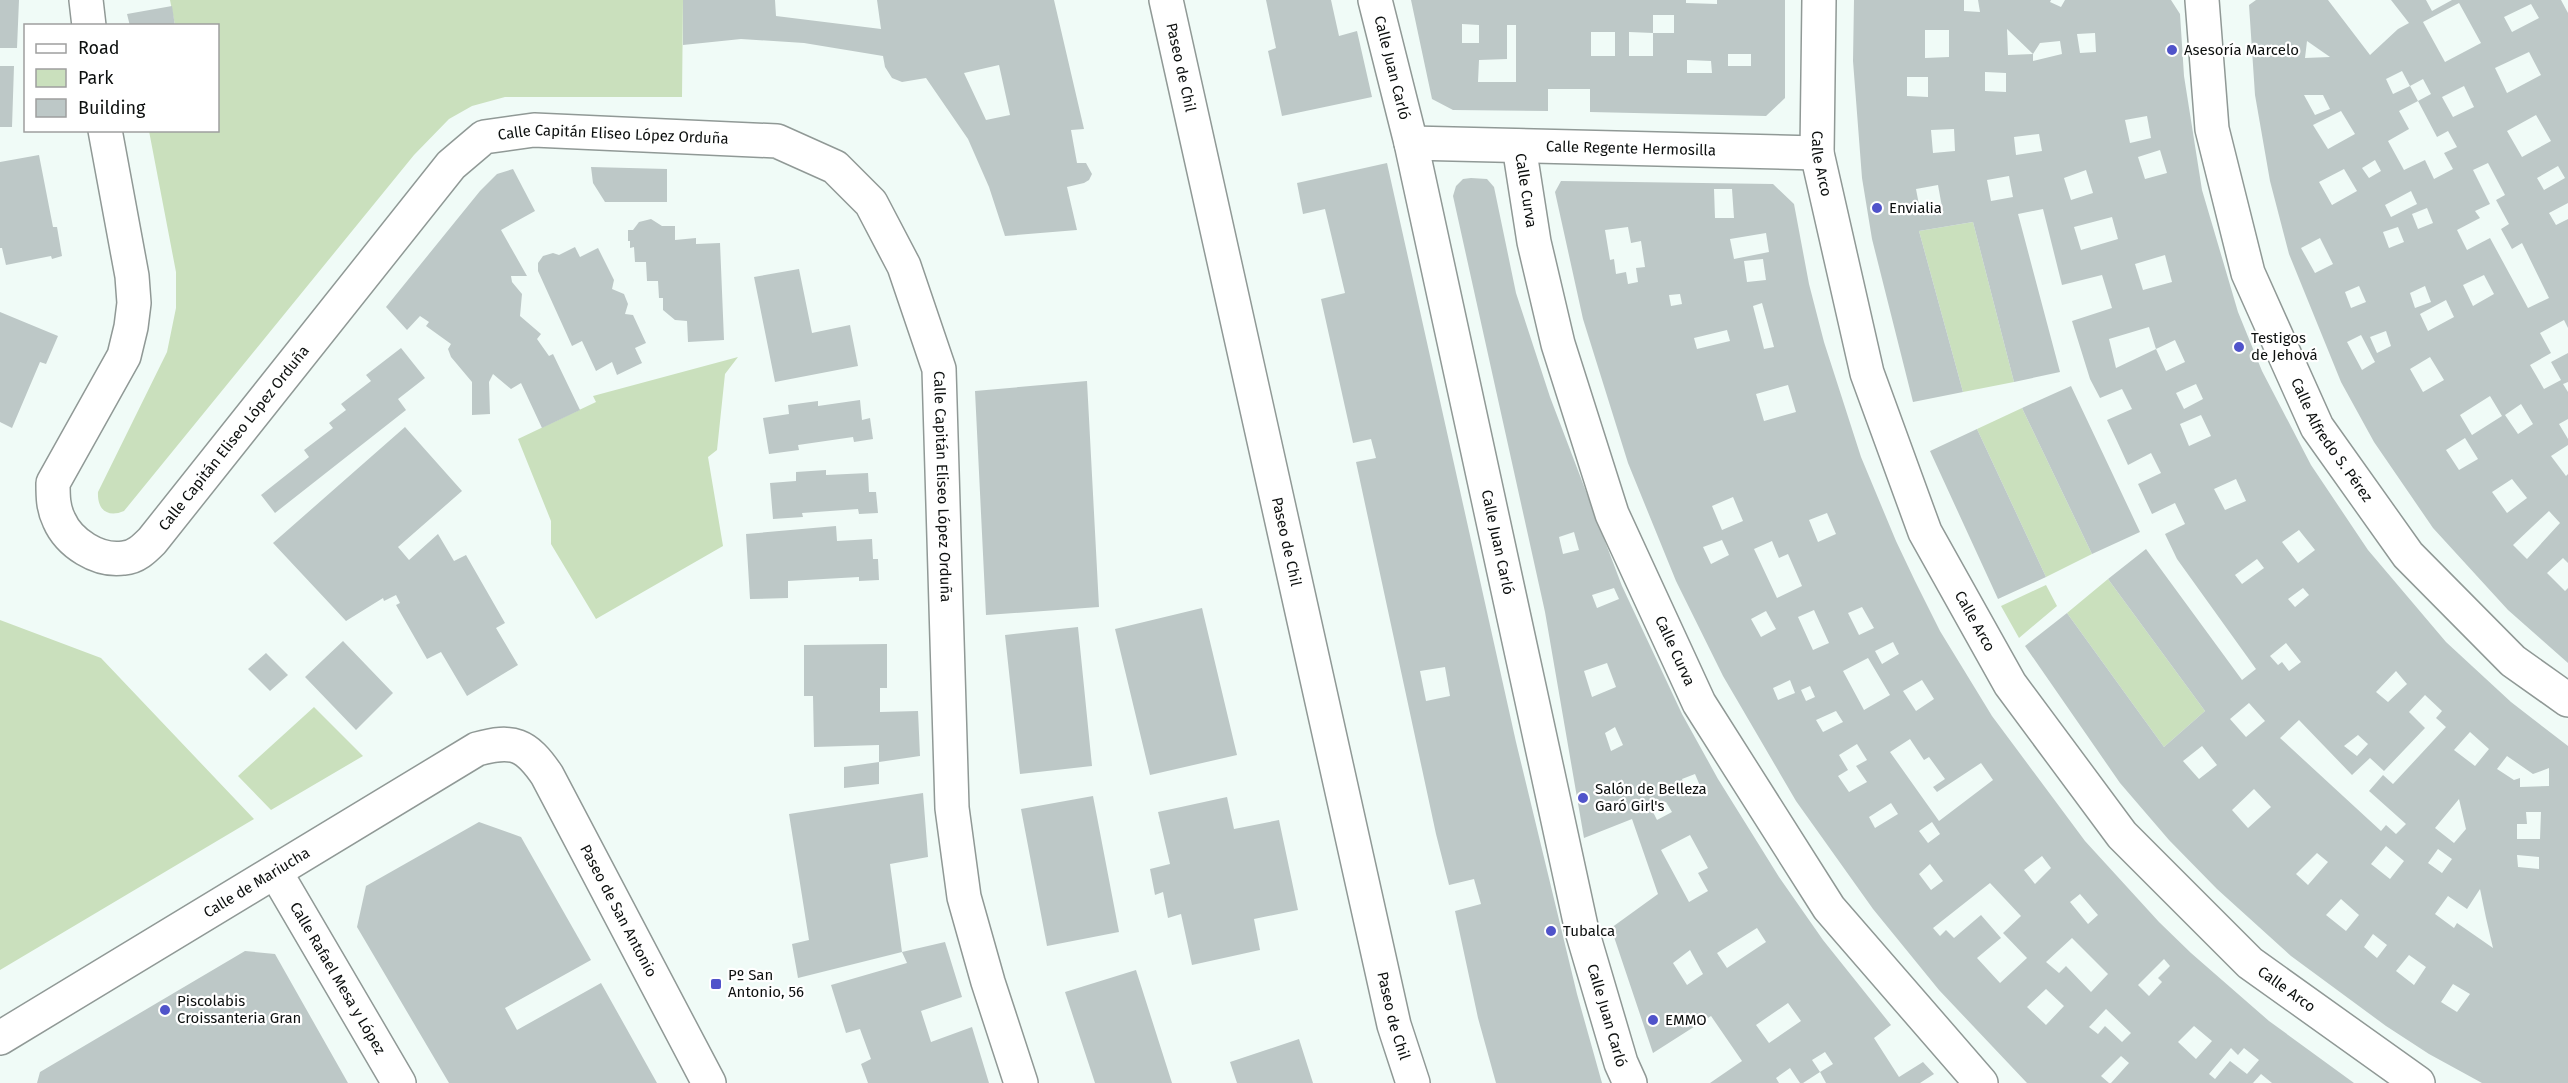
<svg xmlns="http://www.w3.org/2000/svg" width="2568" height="1083" viewBox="0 0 2568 1083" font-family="'Fira Sans',sans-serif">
<rect width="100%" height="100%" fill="#f0fbf7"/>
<!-- green -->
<path fill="#cae0bd" d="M170 0H683L682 97H505L472 106 449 119 414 155 124 511C108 518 97 510 98 492L167 352 176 308V272L149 131 218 130V26L175 25Z
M1973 222 2014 382 1963 392 1919 231Z
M738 357 725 374 717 450 708 457 723 546 596 619 551 544V521L518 439 596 402 593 396Z
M2022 408 2092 554 2046 577 1977 429Z
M2108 579 2205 711 2164 747 2067 613Z
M2046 585 2057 606 2019 638 2001 606Z
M0 620 101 658 254 819 0 970Z
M314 707 363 756 271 810 238 776Z"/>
<!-- building -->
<path fill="#bdc8c7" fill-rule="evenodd" d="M0 0H19L17 48H0Z
M683 0H775L776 16 881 29 877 0H1054L1084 129 1071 130 1077 163H1086L1092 174 1089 180 1084 183 1067 187 1077 230 1005 236 989 187 968 139 926 78 902 82 892 78 885 67 883 56 804 43 741 39 683 45ZM999 65 1010 115 986 120 964 73Z
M1266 0H1331L1339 36 1357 31 1372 97 1282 116 1268 51 1276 48Z
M1411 0H1686V3L1717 4V0H1785V98L1766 116 1590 112V89H1548V111L1453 110 1432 99ZM1653 15H1674V33H1653V56H1629V32L1653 33ZM1462 24 1479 25V43H1462ZM1507 25H1516V82H1478L1479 60 1507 59ZM1591 32H1615V56H1591ZM1728 54H1751V66H1728ZM1687 60 1711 61 1712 73H1687Z
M1854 0H1964V11L1980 12 1978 0H2051L2050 2 2061 7 2065 0H2171L2180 14 2184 76 2202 190 2238 312 2262 371 2311 465 2368 550 2446 642 2511 702 2568 746V1083H2482L2429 1054 2386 1026 2291 956 2217 889 2169 840 2120 783 2025 646 2067 613 2164 747 2205 711 2108 579 2146 549 2242 680 2256 669 2177 559 2165 534 2185 524 2175 503 2152 514 2138 484 2161 473 2151 453 2128 465 2117 441 2107 420 2132 409 2122 389 2100 398 2090 379 2072 321 2112 308 2102 275 2062 285 2043 209 2018 214 2060 372 2014 382 1973 222 1919 231 1963 392 1913 402 1872 239 1862 178 1853 61ZM2007 29 2033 54 2008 55ZM1925 30H1949V57L1925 58ZM2095 33 2096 52 2080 53 2077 34ZM2060 41 2062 54 2033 61V54L2040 43ZM1985 72 2006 73V92L1985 91ZM1907 77H1928V97L1907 96ZM2147 116 2151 138 2130 143 2125 120ZM1954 129 1955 151 1933 153 1931 130ZM2039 134 2042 151 2016 155 2014 137ZM2160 150 2167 173 2145 179 2138 157ZM2086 170 2093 193 2071 200 2064 178ZM2009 176 2013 197 1991 201 1987 180ZM1938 185 1942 207 1920 210 1916 189ZM2112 217 2118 239 2081 250 2074 227ZM2165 255 2172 282 2143 290 2135 264ZM2149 327 2156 349 2175 340 2185 362 2166 371 2156 349 2116 368 2109 339ZM2196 384 2203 399 2184 409 2176 393ZM2201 415 2211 436 2189 446 2180 424ZM2236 479 2246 501 2225 510 2214 489ZM2299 530 2315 550 2298 563 2282 542ZM2257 559 2264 568 2242 584 2235 575ZM2303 588 2309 595 2295 607 2288 599ZM2286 643 2301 662 2289 671 2282 662 2278 665 2270 656ZM2396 671 2407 684 2388 702 2376 692ZM2425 695 2442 711 2436 718 2446 727 2393 784 2383 775 2369 791 2406 824 2396 834 2386 825 2381 831 2280 738 2299 720 2352 775 2370 758 2384 771 2425 728 2409 712ZM2249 703 2265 721 2246 737 2230 719ZM2470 732 2489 749 2475 766 2454 750ZM2358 735 2368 744 2357 756 2344 746ZM2202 746 2217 765 2199 779 2183 761ZM2507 756 2533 774 2549 768V786L2520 787V778L2514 780 2497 769ZM2254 789 2271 807 2248 828 2232 810ZM2459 799 2466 829 2454 843 2435 828ZM2526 812H2541L2540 839H2517V824H2527ZM2386 846 2404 861 2390 879 2371 864ZM2438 849 2452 859 2442 873 2428 863ZM2317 853 2328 862 2308 885 2296 874ZM2517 855 2539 857V869L2518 867ZM2480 889 2486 918 2493 948 2457 923 2454 928 2435 914 2448 896 2467 909ZM2341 899 2359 915 2346 931 2326 915ZM2373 934 2387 945 2377 958 2364 947ZM2409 955 2426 967 2414 985 2396 971ZM2453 984 2470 994 2457 1012 2441 1002Z
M2256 0H2328L2370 55 2398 29 2409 23 2391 0H2426L2432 11 2452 0H2561L2568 13V203L2549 213 2556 225 2568 219V328L2564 320 2540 333 2551 353 2530 365 2544 389 2561 380 2551 362 2568 353V382L2563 384 2568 392V419L2559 424 2568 439V445L2551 456 2566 476 2568 474V563L2563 558 2547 573 2565 591 2568 588V663L2508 610 2433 528 2374 442 2341 382 2289 254 2270 181 2255 95 2249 5ZM2459 3 2481 43 2445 62 2423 22ZM2531 4 2539 18 2512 32 2504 17ZM2307 41 2330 57 2305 58ZM2529 52 2541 75 2507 93 2495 68ZM2402 71 2410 86 2393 94 2386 79ZM2423 79 2431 94 2418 101 2437 137 2448 131 2457 147 2444 153 2453 169 2434 179 2425 160 2404 170 2388 141 2409 129 2399 111 2418 101 2410 86ZM2464 86 2474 107 2453 117 2442 97ZM2304 95H2323L2330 109 2315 115ZM2341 111 2355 134 2328 149 2313 125ZM2536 115 2551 141 2522 157 2507 131ZM2375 160 2381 171 2369 178 2362 168ZM2488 163 2505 195 2496 200 2509 224 2501 229 2512 249 2522 243 2549 298 2528 308 2490 238 2467 250 2457 230 2480 218 2475 211 2490 204 2473 170ZM2558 166 2565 178 2544 190 2537 178ZM2344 169 2357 191 2332 205 2319 182ZM2411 191 2417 204 2391 217 2385 205ZM2427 208 2433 223 2418 229 2412 214ZM2398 227 2404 242 2389 248 2383 232ZM2320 238 2333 264 2315 273 2301 248ZM2484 275 2494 294 2473 306 2463 285ZM2359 286 2366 302 2351 308 2345 292ZM2425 286 2431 302 2415 308 2410 293ZM2446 300 2454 317 2428 331 2420 314ZM2386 331 2391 346 2377 353 2370 337ZM2361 335 2375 362 2362 370 2347 342ZM2430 357 2444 380 2423 392 2410 369ZM2490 396 2502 416 2472 435 2460 415ZM2521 404 2533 424 2518 434 2505 415ZM2465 438 2478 459 2459 470 2446 450ZM2512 479 2527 498 2507 513 2492 492ZM2549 511 2560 523 2527 559 2513 545Z
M172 6 175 26H130L127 14Z
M0 66H14L12 127H0Z
M39 155 53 227H57L62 256 52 259 51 256 6 265 2 248H0V162Z
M1387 163 1516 742 1577 994 1602 1083H1496L1478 1018 1455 911 1481 904 1474 879 1449 885 1436 834 1356 462 1376 458 1371 439 1353 443 1321 299 1345 293 1325 209 1303 214 1297 183ZM1445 667 1450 696 1426 701 1420 671Z
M591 167 667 169V202H605L593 183Z
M513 169 535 211 501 230 527 276H511L512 282 522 294 520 316 541 334 537 339 549 356 553 354 580 410 542 428 521 383 511 389 493 374 489 382 490 414 472 415V382L451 357 448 349 451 344 426 326 429 322 420 316 407 330 386 307 480 191 497 174Z
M1471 178 1487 179 1494 187 1516 293 1550 397 1622 586 1682 714 1718 779 1779 877 1823 940 1891 1025 1874 1038 1899 1077 1923 1062 1934 1074 1920 1083H1826L1820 1072 1833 1064 1825 1052 1812 1060 1820 1072 1803 1083H1800L1790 1068 1776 1078 1779 1083H1710L1742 1061 1711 1016 1653 1053 1611 928 1658 894 1632 819 1584 838 1545 612 1453 196 1456 186 1463 179ZM1574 532 1579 550 1563 554 1559 537ZM1614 588 1619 599 1597 608 1592 595ZM1607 663 1616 687 1592 697 1584 671ZM1615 727 1623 745 1611 751 1605 733ZM1695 774 1701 788 1688 793 1682 779ZM1666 802 1672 812 1657 820 1652 810ZM1690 835 1708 868 1698 873 1708 891 1689 902 1661 850ZM1757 928 1766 942 1727 968 1717 953ZM1690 950 1703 974 1687 985 1673 963ZM1788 1003 1801 1021 1769 1043 1756 1025Z
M1561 181 1773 184 1794 204 1809 284 1824 342 1861 457 1896 541 1915 581 1940 631 1992 716 2085 841 2159 922 2191 953 2269 1021 2354 1083H2272L2261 1074 2253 1083H2111L2129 1063 2121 1056 2101 1076 2109 1083H2027L1939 990 1873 909 1796 801 1723 676 1676 581 1628 463 1583 319 1555 192ZM1714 189H1732L1734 218H1715ZM1628 227 1631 243 1641 241 1645 267 1636 268 1638 282 1628 284 1626 272 1616 274 1614 259 1610 260 1605 230ZM1766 233 1769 252 1734 259 1730 239ZM1763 259 1766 280 1747 282 1744 261ZM1680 294 1682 304 1671 306 1669 295ZM1762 303 1774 347 1764 349 1753 306ZM1727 330 1730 341 1697 349 1694 338ZM1788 385 1796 412 1764 421 1756 394ZM1733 497 1743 521 1722 530 1712 506ZM1827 513 1836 534 1818 542 1809 520ZM1722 540 1729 555 1711 564 1703 547ZM1772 541 1779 558 1788 554 1802 586 1777 598 1754 549ZM1862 607 1874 628 1859 635 1848 613ZM1814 610 1829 643 1813 650 1798 617ZM1766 611 1776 629 1761 637 1751 619ZM1893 642 1899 654 1882 664 1875 651ZM1868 658 1890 695 1864 710 1843 671ZM1790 680 1795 693 1778 700 1773 688ZM1922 680 1934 699 1916 711 1903 691ZM1810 686 1815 697 1806 701 1801 690ZM1836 711 1843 722 1823 732 1816 720ZM1910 739 1924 760 1929 757 1945 779 1933 787 1937 792 1981 763 1993 780 1939 821 1890 752ZM1857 744 1867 760 1856 766 1867 782 1849 792 1838 776 1848 770 1839 755ZM1891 803 1898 814 1875 828 1869 817ZM1932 822 1940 834 1928 843 1919 831ZM2042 856 2051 868 2035 884 2024 870ZM1930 864 1943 881 1931 890 1919 874ZM1990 883 2021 916 2003 933 2027 958 2000 983 1977 958 2001 938 1981 915 1954 938 1946 930 1940 936 1933 928ZM2080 894 2098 915 2088 924 2070 902ZM2072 938 2108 974 2091 992 2066 966 2059 973 2046 962ZM2164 959 2170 966 2158 978 2162 982 2149 996 2138 985ZM2046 989 2064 1006 2046 1025 2027 1007ZM2106 1009 2131 1033 2122 1042 2105 1026 2098 1034 2089 1027ZM2194 1026 2212 1041 2196 1059 2178 1042ZM2231 1048 2238 1055 2244 1048 2259 1060 2247 1074 2230 1061 2215 1079 2209 1074Z
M651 219 662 226H675V240L696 238V244L720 243 724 340 688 342 687 321 675 320 663 310V298H659L658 281H647L646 262H635L634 247 630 248V241H628V230H633L639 222Z
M575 247 580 257 598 248 614 280 612 289 624 294 628 304 625 314 633 315 646 343 635 348 642 363 617 375 612 362 596 371 582 341 572 346 538 271V263L543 256 553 253 559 255Z
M799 269 812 333 850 325 858 366 775 382 754 277Z
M0 312 58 336 46 364 40 362 12 428 0 422Z
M401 348 425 378 398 399 406 410 275 513 261 495 309 457 304 450 333 428 329 423 346 410 341 404 371 381 366 375Z
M1087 381 1099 607 986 615 975 391Z
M2071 386 2140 532 2092 554 2022 408Z
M860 400 862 420 870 418 873 439 854 442 853 437 798 445 799 450 769 454 763 418 789 414 788 405 818 401V406Z
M405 427 462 491 398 547 409 560 438 534 454 561 466 555 505 623 496 628 518 665 467 696 441 652 427 659 396 605 400 603 396 595 384 601 383 598 346 621 273 543Z
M1977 429 2046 577 1998 599 1930 451Z
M826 470V475L868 473 869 492H876L878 513 859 514 858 509 802 513 803 517 773 519 770 483 796 481V472Z
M836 526 837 541 872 539 873 559H878L879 580 859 581V577L788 581V598L750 599 746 534Z
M1202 608 1237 755 1150 775 1115 629Z
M1078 627 1092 766 1020 774 1005 635Z
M343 641 393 693 356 730 305 677Z
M887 644V688H880V712L918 711 920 756 879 762V784L844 788V767L879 762V745L814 747 813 696H804V645Z
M266 653 288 675 270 691 248 669Z
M923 793 928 857 890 864 902 952 798 978 792 944 809 940 789 814Z
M1093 796 1119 932 1047 946 1021 809Z
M1227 797 1234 829 1279 820 1298 910 1254 919 1260 950 1192 965 1181 914 1168 918 1163 892 1155 895 1150 869 1170 864 1158 812Z
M479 822 521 837 591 960 505 1008 517 1030 601 983 657 1083H449L357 927 366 886Z
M945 942 962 997 921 1011 931 1042 972 1027 989 1083H868L861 1064 871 1059 860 1029 846 1033 831 985 907 963 902 952Z
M245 951 275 954 348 1083H37L40 1072Z
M1136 970 1172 1083H1095L1065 992Z
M1299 1039 1313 1083H1237L1230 1062Z"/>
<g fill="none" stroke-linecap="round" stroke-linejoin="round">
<!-- minor casing -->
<g stroke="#909996" stroke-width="36">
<g id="minor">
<path d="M86 0 89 26"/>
<path id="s1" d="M1375 0 1411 143 1582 931 1621 1063 1630 1083"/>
<path id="s2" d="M1819 0 1817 153 1867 373 1925 532 2010 684 2122 835 2250 963 2418 1083"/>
<path id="s3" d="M2202 0 2212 129 2248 273 2317 427 2408 555 2513 661 2568 700"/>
<path id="s4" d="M105 130 132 276 134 303 131 327 124 356 53 483C53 496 53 508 59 520 69 543 98 562 124 558 136 557 144 549 152 541L451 165 484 137 534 130 777 141 835 167 871 203 904 266 939 369 952 808 964 897 988 982 1021 1083"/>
<path id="s5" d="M1411 143 1817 153"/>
<path id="s6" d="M1519 146 1534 242 1558 344 1612 514 1699 703 1829 908 1981 1083"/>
<path id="s7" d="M276 873 399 1083"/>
<path id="s8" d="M0 1038 477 749C513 739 526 744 547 775L709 1083"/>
</g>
</g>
<!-- tertiary casing -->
<g stroke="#909996" stroke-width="36">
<g id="tertiary">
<path id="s9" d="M1166 0 1394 1025 1413 1083"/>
</g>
</g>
<!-- minor -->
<use href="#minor" stroke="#fff" stroke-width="33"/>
<!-- tertiary -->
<use href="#tertiary" stroke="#fff" stroke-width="33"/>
</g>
<!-- markers -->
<g fill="#5053ca" stroke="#fff" stroke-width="2">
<circle cx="2172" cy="50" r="6"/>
<circle cx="1877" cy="208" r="6"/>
<circle cx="2239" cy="347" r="6"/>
<circle cx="1583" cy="798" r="6"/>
<circle cx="1551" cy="931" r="6"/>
<rect x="710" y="978" width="12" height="12" rx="3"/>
<circle cx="165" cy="1010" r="6"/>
<circle cx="1653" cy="1020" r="6"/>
</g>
<g text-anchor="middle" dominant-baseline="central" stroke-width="4.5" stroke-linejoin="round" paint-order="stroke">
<!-- poi labels -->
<g font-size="15" fill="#0d100f" stroke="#fff" text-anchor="start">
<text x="2184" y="50">Asesoría Marcelo</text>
<text x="1889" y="208">Envialia</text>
<text x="2251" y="338">Testigos<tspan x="2251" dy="17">de Jehová</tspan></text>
<text x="1595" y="789">Salón de Belleza<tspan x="1595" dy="17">Garó Girl's</tspan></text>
<text x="1563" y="931">Tubalca</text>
<text x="728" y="975">Pº San<tspan x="728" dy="17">Antonio, 56</tspan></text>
<text x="177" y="1001">Piscolabis<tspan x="177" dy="17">Croissanteria Gran</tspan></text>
<text x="1665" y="1020">EMMO</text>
</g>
<!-- street labels -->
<g font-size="15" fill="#0d100f" stroke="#fff">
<text stroke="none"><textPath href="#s9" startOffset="69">Paseo de Chil</textPath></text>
<text stroke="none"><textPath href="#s1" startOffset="70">Calle Juan Carló</textPath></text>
<text stroke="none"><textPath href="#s4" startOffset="1180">Calle Capitán Eliseo López Orduña</textPath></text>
<text stroke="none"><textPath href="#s5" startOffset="220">Calle Regente Hermosilla</textPath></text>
<text stroke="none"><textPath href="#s2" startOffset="164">Calle Arco</textPath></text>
<text stroke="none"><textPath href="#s6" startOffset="45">Calle Curva</textPath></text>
<text stroke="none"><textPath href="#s4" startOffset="658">Calle Capitán Eliseo López Orduña</textPath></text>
<text stroke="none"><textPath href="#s3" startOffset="465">Calle Alfredo S. Pérez</textPath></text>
<text stroke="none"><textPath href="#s4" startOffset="1756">Calle Capitán Eliseo López Orduña</textPath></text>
<text stroke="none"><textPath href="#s9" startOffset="555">Paseo de Chil</textPath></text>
<text stroke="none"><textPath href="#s1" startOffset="556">Calle Juan Carló</textPath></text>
<text stroke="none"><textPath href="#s2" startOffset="650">Calle Arco</textPath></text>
<text stroke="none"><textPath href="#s6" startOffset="531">Calle Curva</textPath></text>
<text stroke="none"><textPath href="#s8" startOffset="300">Calle de Mariucha</textPath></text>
<text stroke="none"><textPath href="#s8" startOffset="794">Paseo de San Antonio</textPath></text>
<text stroke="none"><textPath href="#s7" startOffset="122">Calle Rafael Mesa y López</textPath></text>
<text stroke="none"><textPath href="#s2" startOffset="1136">Calle Arco</textPath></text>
<text stroke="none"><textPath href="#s9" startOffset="1041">Paseo de Chil</textPath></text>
<text stroke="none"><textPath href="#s1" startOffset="1042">Calle Juan Carló</textPath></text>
</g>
</g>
<!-- legend -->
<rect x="24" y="24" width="195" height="108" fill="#ffffff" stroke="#9e9f9f" stroke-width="1.5"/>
<rect x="36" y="44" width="30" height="9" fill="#ffffff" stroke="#9e9f9f" stroke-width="1.5"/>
<text x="78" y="54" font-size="18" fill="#0d100f">Road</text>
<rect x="36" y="69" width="30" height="18" fill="#cae0bd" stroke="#9e9f9f" stroke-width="1.5"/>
<text x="78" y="84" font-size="18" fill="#0d100f">Park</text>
<rect x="36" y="99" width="30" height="18" fill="#bdc8c7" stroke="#9e9f9f" stroke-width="1.5"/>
<text x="78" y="114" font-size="18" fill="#0d100f">Building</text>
</svg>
